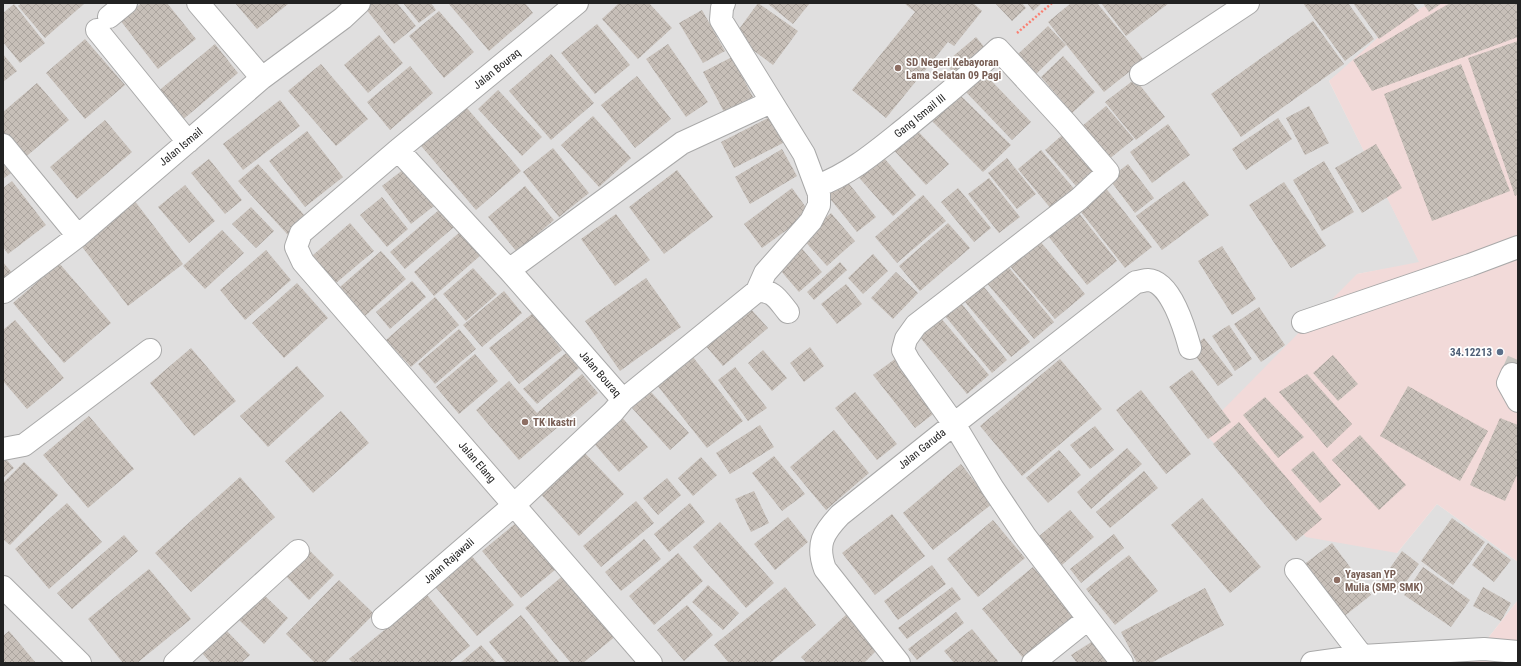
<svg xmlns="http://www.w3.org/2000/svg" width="1521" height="666" viewBox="0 0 1521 666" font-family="'Roboto Condensed',sans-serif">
<defs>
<pattern id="building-cross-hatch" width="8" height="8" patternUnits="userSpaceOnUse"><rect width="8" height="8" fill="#c7bfb8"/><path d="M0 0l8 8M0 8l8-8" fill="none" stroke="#aba49e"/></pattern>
</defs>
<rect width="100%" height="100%" fill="#f2efe9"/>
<!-- residential -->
<path fill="#e0dfdf" d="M3 3H1431L1329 81 1420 263 1357 274 1397 553 1437 504 1518 562V600L1477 652 1377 663H3Z"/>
<!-- commercial -->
<path fill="#f2dad9" d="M1431 3H1518V562L1437 504 1397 553 1306 537 1202 431 1357 274 1419 262 1329 81 1399 19Z
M1518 600V663H1377L1477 652Z"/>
<!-- building -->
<path fill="url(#building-cross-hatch)" d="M22 3H85L45 38 18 6Z
M142 3H167L196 39 158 69 120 20Z
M235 3H287L288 4 257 29Z
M361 3H397L416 26 394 44Z
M403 3H431L436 10 419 23Z
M448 3H525L533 13 489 51Z
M619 3H649L672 28 638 59 602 19Z
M758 3 798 31 773 65 734 36Z
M767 3H810L793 24Z
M904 3H973L982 11 954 46 948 42 886 118 852 90 915 12Z
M995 3H1022L1026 8 1012 21Z
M1027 3H1042L1033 11Z
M1071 3H1097L1144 60 1104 92 1048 22Z
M1101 3H1169L1126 36Z
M1303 3H1348L1374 39 1345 61Z
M1353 3H1413L1419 11 1379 39Z
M1423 3H1442L1429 12Z
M1450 3H1518V37L1372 91 1353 60Z
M14 4 45 43 20 63 3 42V13Z
M702 10 725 51 703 63 679 23Z
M439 11 474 52 444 78 409 36Z
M1313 21 1344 64 1241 137 1211 94Z
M597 24 630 65 595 94 561 53Z
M1048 26 1066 45 1034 76 1016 56Z
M379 35 403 63 368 93 344 65Z
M976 37 986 49 955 75 945 63Z
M85 39 125 85 85 119 46 73Z
M1518 41V194L1515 196 1468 58Z
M215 44 238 73 180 122 156 93Z
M668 44 708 102 686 117 646 59Z
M3 54 17 71 3 82Z
M551 54 594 103 551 140 509 91Z
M1063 56 1095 92 1072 113 1041 77Z
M732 57 753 97 724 112 703 72Z
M321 64 368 119 336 146 288 91Z
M1461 64 1510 191 1432 221 1384 94Z
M410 66 433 93 390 130 367 102Z
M983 72 1031 122 1012 140 964 90Z
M637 76 671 119 635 148 601 105Z
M1135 79 1165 117 1136 140 1105 102Z
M37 83 69 120 22 160 3 138V112Z
M498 90 542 137 522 156 478 109Z
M959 94 1011 145 983 172 932 121Z
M280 100 300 126 243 170 223 144Z
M461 101 521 171 476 210 416 140Z
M1106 106 1134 139 1108 160 1081 127Z
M1309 106 1329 143 1305 155 1286 118Z
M593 116 631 158 599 187 561 145Z
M770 117 783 143 734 168 721 142Z
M1278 118 1292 139 1246 170 1232 149Z
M105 120 132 152 77 199 50 167Z
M1168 124 1190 155 1152 183 1130 152Z
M912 125 949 164 926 185 890 146Z
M307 131 343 177 305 207 269 161Z
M1067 131 1098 167 1076 186 1045 150Z
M1376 144 1402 188 1362 213 1335 168Z
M553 148 589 193 559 217 523 172Z
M782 149 797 176 750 204 735 177Z
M1041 150 1076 191 1052 210 1018 169Z
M878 151 916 195 893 216 854 172Z
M1007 158 1036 194 1017 209 988 173Z
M209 159 242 200 225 214 191 173Z
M1324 161 1354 212 1322 231 1293 180Z
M3 164 11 173 3 179Z
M258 164 307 218 288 235 238 181Z
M1128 164 1154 198 1135 213 1109 179Z
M404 169 434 206 411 224 382 186Z
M677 170 713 217 664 254 629 207Z
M989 178 1020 217 999 233 968 194Z
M846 180 876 217 857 232 827 195Z
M12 181 46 225 8 254 3 247V188Z
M1184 181 1209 215 1162 250 1136 216Z
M1284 182 1326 246 1291 268 1249 205Z
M185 185 215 221 189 243 158 207Z
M525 186 554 220 517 252 488 217Z
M1105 187 1152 247 1125 268 1078 208Z
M792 188 810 213 762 248 744 224Z
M958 188 991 228 974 242 941 202Z
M923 195 946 221 897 263 875 237Z
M382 197 408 229 387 247 360 215Z
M134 200 183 264 128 306 79 243Z
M251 207 274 231 256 248 232 224Z
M439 210 454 227 405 269 390 252Z
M1078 212 1117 261 1087 285 1048 236Z
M831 213 855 241 827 266 802 238Z
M616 214 650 260 615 286 581 239Z
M350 223 374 251 336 283 312 256Z
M948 223 970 248 920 291 899 266Z
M222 230 244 253 205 289 183 266Z
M461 231 481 255 434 296 414 272Z
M1039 240 1085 294 1055 319 1009 265Z
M798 244 822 272 799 292 775 264Z
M1222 246 1256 299 1232 315 1198 261Z
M266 250 291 280 245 320 220 290Z
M381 251 406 279 365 316 340 287Z
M873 254 888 271 863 294 848 278Z
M3 262 18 280 3 293Z
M840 262 847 270 814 300 807 292Z
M59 263 111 323 64 363 13 303Z
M1006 264 1054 322 1034 339 985 281Z
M473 268 497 294 466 321 443 294Z
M896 272 918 293 893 319 871 298Z
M646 278 681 327 620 371 585 321Z
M412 281 426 297 390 329 376 312Z
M979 281 1030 342 1011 357 960 296Z
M297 283 328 318 284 358 252 323Z
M846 284 862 304 837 324 821 304Z
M504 291 522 313 482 347 463 325Z
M435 297 459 325 411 367 386 340Z
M957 298 1007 360 992 373 941 311Z
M749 307 768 328 723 366 705 345Z
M1259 307 1285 345 1261 362 1234 324Z
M533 313 562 350 519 384 489 348Z
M940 317 989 375 967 394 918 335Z
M15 320 64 378 27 409 3 381V330Z
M1229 325 1252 359 1235 371 1212 336Z
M459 329 476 349 435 384 418 364Z
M1204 338 1233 375 1218 386 1190 349Z
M810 347 824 366 804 382 790 363Z
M191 348 236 401 194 436 150 383Z
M763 350 787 378 772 391 748 363Z
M689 352 743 421 707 448 653 380Z
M566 353 579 368 537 404 523 389Z
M475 354 498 381 459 414 436 387Z
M1333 355 1358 384 1338 401 1313 373Z
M895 359 937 411 915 428 873 375Z
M1060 359 1102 409 1022 476 980 426Z
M297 366 324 396 268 447 240 416Z
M735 367 767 408 748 421 718 380Z
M1192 370 1231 422 1208 439 1169 387Z
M582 374 598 393 519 460 476 410 509 381 537 413Z
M1307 374 1352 424 1327 448 1279 392Z
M1408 386 1488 431 1460 481 1380 436Z
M1141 390 1191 454 1166 474 1116 410Z
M650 391 689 433 670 450 632 408Z
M855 392 897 444 877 460 835 408Z
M1265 397 1304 437 1278 458 1243 415Z
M341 411 369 443 313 493 285 461Z
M619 414 648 447 619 472 590 439Z
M89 416 134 469 88 508 43 455Z
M1500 418 1518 425V473L1505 501 1470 485Z
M1239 422 1322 519 1296 541 1213 444Z
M760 425 774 447 730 474 716 453Z
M1095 426 1114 450 1090 469 1070 445Z
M834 430 869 473 826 510 790 467Z
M1360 435 1406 485 1379 510 1332 460Z
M1127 448 1142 464 1091 509 1077 492Z
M581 449 624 494 579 536 537 490Z
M1059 450 1081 475 1048 503 1026 478Z
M1313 451 1341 485 1320 503 1291 470Z
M3 456 14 468 3 478Z
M774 456 805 494 782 511 752 473Z
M701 457 717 475 693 496 678 478Z
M24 462 58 495 10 545 3 539V483Z
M961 464 992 504 933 550 903 513Z
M1144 471 1158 488 1110 528 1096 512Z
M240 477 275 517 191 592 155 553Z
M667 478 681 495 658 515 643 498Z
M754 491 769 523 751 532 735 499Z
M1202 498 1261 567 1230 593 1171 525Z
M636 501 654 523 601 567 583 546Z
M67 503 102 542 49 589 15 549Z
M690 503 705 522 669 552 654 534Z
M1070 510 1094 537 1062 565 1038 537Z
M892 514 925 556 875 595 842 553Z
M788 517 808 542 775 570 754 544Z
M522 518 561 565 521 598 482 551Z
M1452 518 1485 542 1453 585 1421 561Z
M993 520 1025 558 978 597 947 559Z
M720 522 774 583 746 608 693 547Z
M1114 534 1124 548 1081 583 1070 569Z
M124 535 138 551 72 609 57 593Z
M644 539 661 559 621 591 605 572Z
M1332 543 1371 595 1342 618 1302 566Z
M1488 543 1511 560 1494 582 1472 565Z
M309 550 334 575 309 600 284 574Z
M1402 551 1419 564 1398 593 1380 582Z
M468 552 514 605 477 636 432 583Z
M678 553 703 581 654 625 629 596Z
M1129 555 1158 591 1115 625 1086 589Z
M932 565 946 584 898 620 884 601Z
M1033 567 1074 617 1024 659 982 609Z
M1423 567 1470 600 1451 627 1404 595Z
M149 569 191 619 137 663H123L88 619Z
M566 573 617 635 583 663H571L525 608Z
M339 580 374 614 325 663H315L286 634Z
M708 585 739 613 723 630 692 602Z
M785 587 816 625 770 663H729L714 645Z
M952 587 961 599 907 639 898 628Z
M1483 587 1511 603 1501 621 1473 606Z
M1205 588 1224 625 1151 663H1137L1121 632Z
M263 594 288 618 264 644 238 619Z
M427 595 470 646 449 663H353L349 659Z
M687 605 713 635 684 661 657 630Z
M956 612 964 623 917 660 908 649Z
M848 613 880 647 864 663H807L801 657Z
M521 615 560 663H506L489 642Z
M225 629 250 655 241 663H211L201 652Z
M972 629 998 661 996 663H954L944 651Z
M9 631 36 663H3V636Z
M1093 641 1108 663H1077L1071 655Z
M481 645 497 663H460Z"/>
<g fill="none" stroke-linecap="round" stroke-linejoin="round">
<!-- minor-tunnel -->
<path stroke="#c8c6c1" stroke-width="22" stroke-dasharray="22 11" stroke-linecap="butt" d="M1512 374 1518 360"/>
<!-- minor casing -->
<g stroke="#a9a9a9" stroke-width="24">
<path id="minor" d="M198 3 262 78
M577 3 398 150 301 233 296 247 303 262 651 663
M724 3 722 8 721 20 804 154 819 194V205L811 221 765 273 757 291
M109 17 126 3
M97 30 188 142
M1141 74 1248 3
M3 145 78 236
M398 150 509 270 623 400
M817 186C852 173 879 149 908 126 938 101 969 76 998 49L1065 122 1108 172 1079 199 916 325 906 339 903 350 909 361 954 424 992 487 1025 536 1122 663
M509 270 682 143 771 102
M4 292 78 236 262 78 343 18 359 3
M1303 322 1470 265 1518 247
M1512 374 1508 383 1518 401
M3 449 24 445 150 350
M1296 570 1362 656
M3 587 80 663
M383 618 514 505 613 412 623 400 757 291C774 290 778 300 788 312
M175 663 298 551
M899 663 825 569C816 544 823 533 840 515L954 424 1136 282C1140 282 1144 280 1148 280 1171 281 1185 330 1190 348
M1033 663 1088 619
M1312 663 1362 656 1484 649 1518 652"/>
</g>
<!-- path -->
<path stroke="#fa8072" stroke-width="2.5" stroke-dasharray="2 2" stroke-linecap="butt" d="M1017 33 1052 3"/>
<!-- minor -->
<use href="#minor" stroke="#fff" stroke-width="22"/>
</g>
<!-- markers -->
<g fill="#8d6e63" stroke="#fff" stroke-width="1.5">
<circle cx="898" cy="68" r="4"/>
<circle cx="525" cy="422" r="4"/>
<circle cx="1337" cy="580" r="4"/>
</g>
<circle fill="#5c6f8a" stroke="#fff" stroke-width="1.5" cx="1500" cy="352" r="4"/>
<g text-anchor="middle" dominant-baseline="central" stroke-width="3.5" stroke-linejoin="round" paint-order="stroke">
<!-- education labels -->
<g font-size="11" font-weight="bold" fill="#785e54" stroke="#fff" text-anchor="start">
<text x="906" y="62">SD Negeri Kebayoran<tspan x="906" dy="13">Lama Selatan 09 Pagi</tspan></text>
<text x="533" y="422">TK Ikastri</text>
<text x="1345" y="574">Yayasan YP<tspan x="1345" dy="13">Mulia (SMP, SMK)</tspan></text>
</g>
<!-- street labels -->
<g font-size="11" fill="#222" stroke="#fff">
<text transform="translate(497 69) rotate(-39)">Jalan Bouraq</text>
<text transform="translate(920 116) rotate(-39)">Gang Ismail III</text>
<text transform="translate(181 147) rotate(-40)">Jalan Ismail</text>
<text transform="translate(600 374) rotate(49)">Jalan Bouraq</text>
<text transform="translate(922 449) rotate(-39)">Jalan Garuda</text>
<text transform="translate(477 462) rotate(49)">Jalan Elang</text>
<text transform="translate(449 561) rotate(-41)">Jalan Rajawali</text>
</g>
<!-- service labels -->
<g font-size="11" font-weight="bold" fill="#4e5e75" stroke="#fff" text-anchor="end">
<text x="1492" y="352">34.12213</text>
</g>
</g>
<!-- border -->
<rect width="1521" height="666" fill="none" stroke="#222222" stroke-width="8"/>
</svg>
